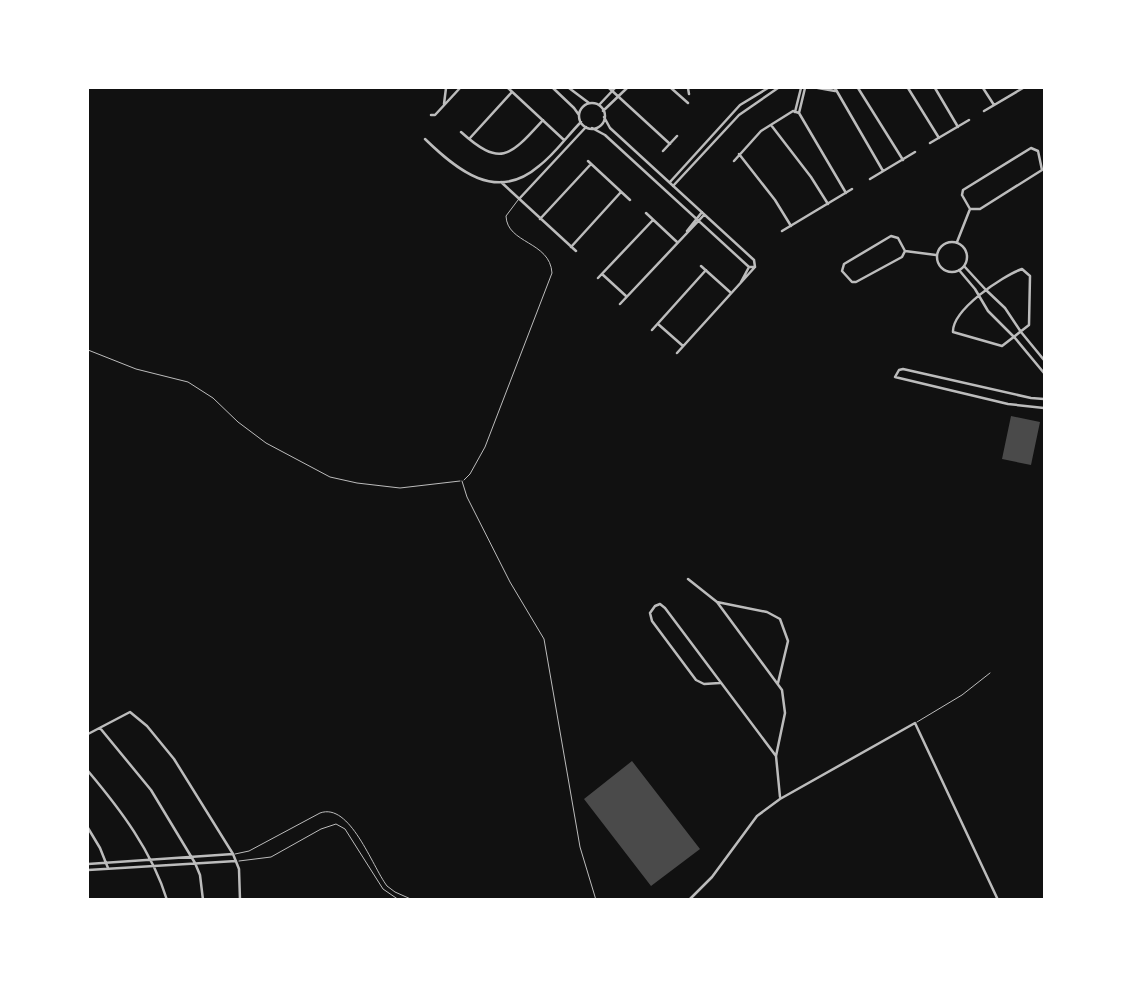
<svg xmlns="http://www.w3.org/2000/svg" width="1132" height="987" viewBox="0 0 1132 987" font-family="Manrope,sans-serif">
<rect width="100%" height="100%" fill="#111"/>
<!-- building -->
<path fill="#4a4a4a" d="M1011 416 1040 422 1031 465 1002 459Z
M632 761 700 849 651 886 584 799Z"/>
<g fill="none" stroke-linecap="round" stroke-linejoin="round">
<!-- service -->
<path stroke="#bcbcbc" stroke-width="1" d="M88 350 136 369 188 382 213 398 238 422 266 443 330 477 357 483 400 488 460 481
M464 480 470 474 485 447 552 273C550 241 507 244 506 216L518 200
M462 481 467 497 510 582 544 639 580 847 596 900
M917 722 962 695 990 673
M235 854 249 851 320 813C350 802 372 866 387 886L395 892 413 900
M239 861 271 857 321 829 336 824 345 829 383 889 399 900"/>
<!-- minor -->
<path stroke="#bcbcbc" stroke-width="2.5" d="M508 88 564 140
M553 88 574 108 579 115
M569 88 589 103
M609 88 670 144
M671 88 688 103
M688 88 689 94
M805 88 799 113 846 193
M818 88 835 91
M835 88 883 171
M858 88 903 160
M908 88 939 138
M935 88 958 127
M983 88 994 105
M579 116a13 13 0 1 1 26 0a13 13 0 1 1-26 0Z
M444 104 446 88
M599 105 615 88
M603 111 627 88
M984 111 1023 88
M795 112 801 88
M431 115H435L460 88
M604 117 610 128 754 260 755 267
M771 125 811 177 828 204
M592 128 605 135 749 267H755
M461 132C501 168 510 156 543 120
M470 138 512 92
M425 139C457 170 496 203 539 166 555 154 567 136 581 122
M930 143 969 120
M1031 148 1038 151 1042 170 980 209H970L962 195 963 190Z
M663 151 677 136
M739 154 775 200 791 226
M588 161 630 200
M734 161 761 131 793 111 799 113
M870 179 915 152
M501 182 576 251
M670 182 740 105 768 88
M673 186 739 115 778 88
M519 199 586 127
M646 213 677 242
M540 219 591 164
M687 231 702 212
M782 231 852 189
M891 236 898 238 905 251 902 257 856 282H852L842 271 844 264Z
M937 257a15 15 0 1 1 30 0a15 15 0 1 1-30 0Z
M957 242 970 209
M571 247 621 192
M905 251 936 255
M701 266 730 292
M964 266 986 290 1005 308 1021 332 1044 360
M1022 269 1030 276 1029 325 1002 346 953 332C952 310 1002 276 1022 269Z
M959 270 975 289 988 311 1015 338 1044 373
M602 274 626 296
M598 278 653 220
M741 282 749 267
M620 304 704 215
M658 324 683 346
M652 330 706 270
M677 353 755 267
M1044 399 1031 398 903 369 899 370 895 377 1008 404 1044 408
M688 579 717 602 782 690 785 713 776 756 780 797
M717 602 767 612 780 619 788 641 778 683
M720 683 704 684 696 680 652 621 650 613 655 606 660 604 665 608 776 756
M100 728 151 790 195 863 200 875 203 900
M88 734 130 712 147 726 174 759 233 854 239 869 240 900
M88 771C120 809 152 851 167 900
M88 828 100 848 108 868
M88 864 233 854
M88 870 236 861
M689 900 712 877 757 816 780 799 915 723 998 900"/>
</g>
<!-- border -->
<rect width="1132" height="987" fill="none" stroke="#ffffff" stroke-width="178"/>
</svg>
